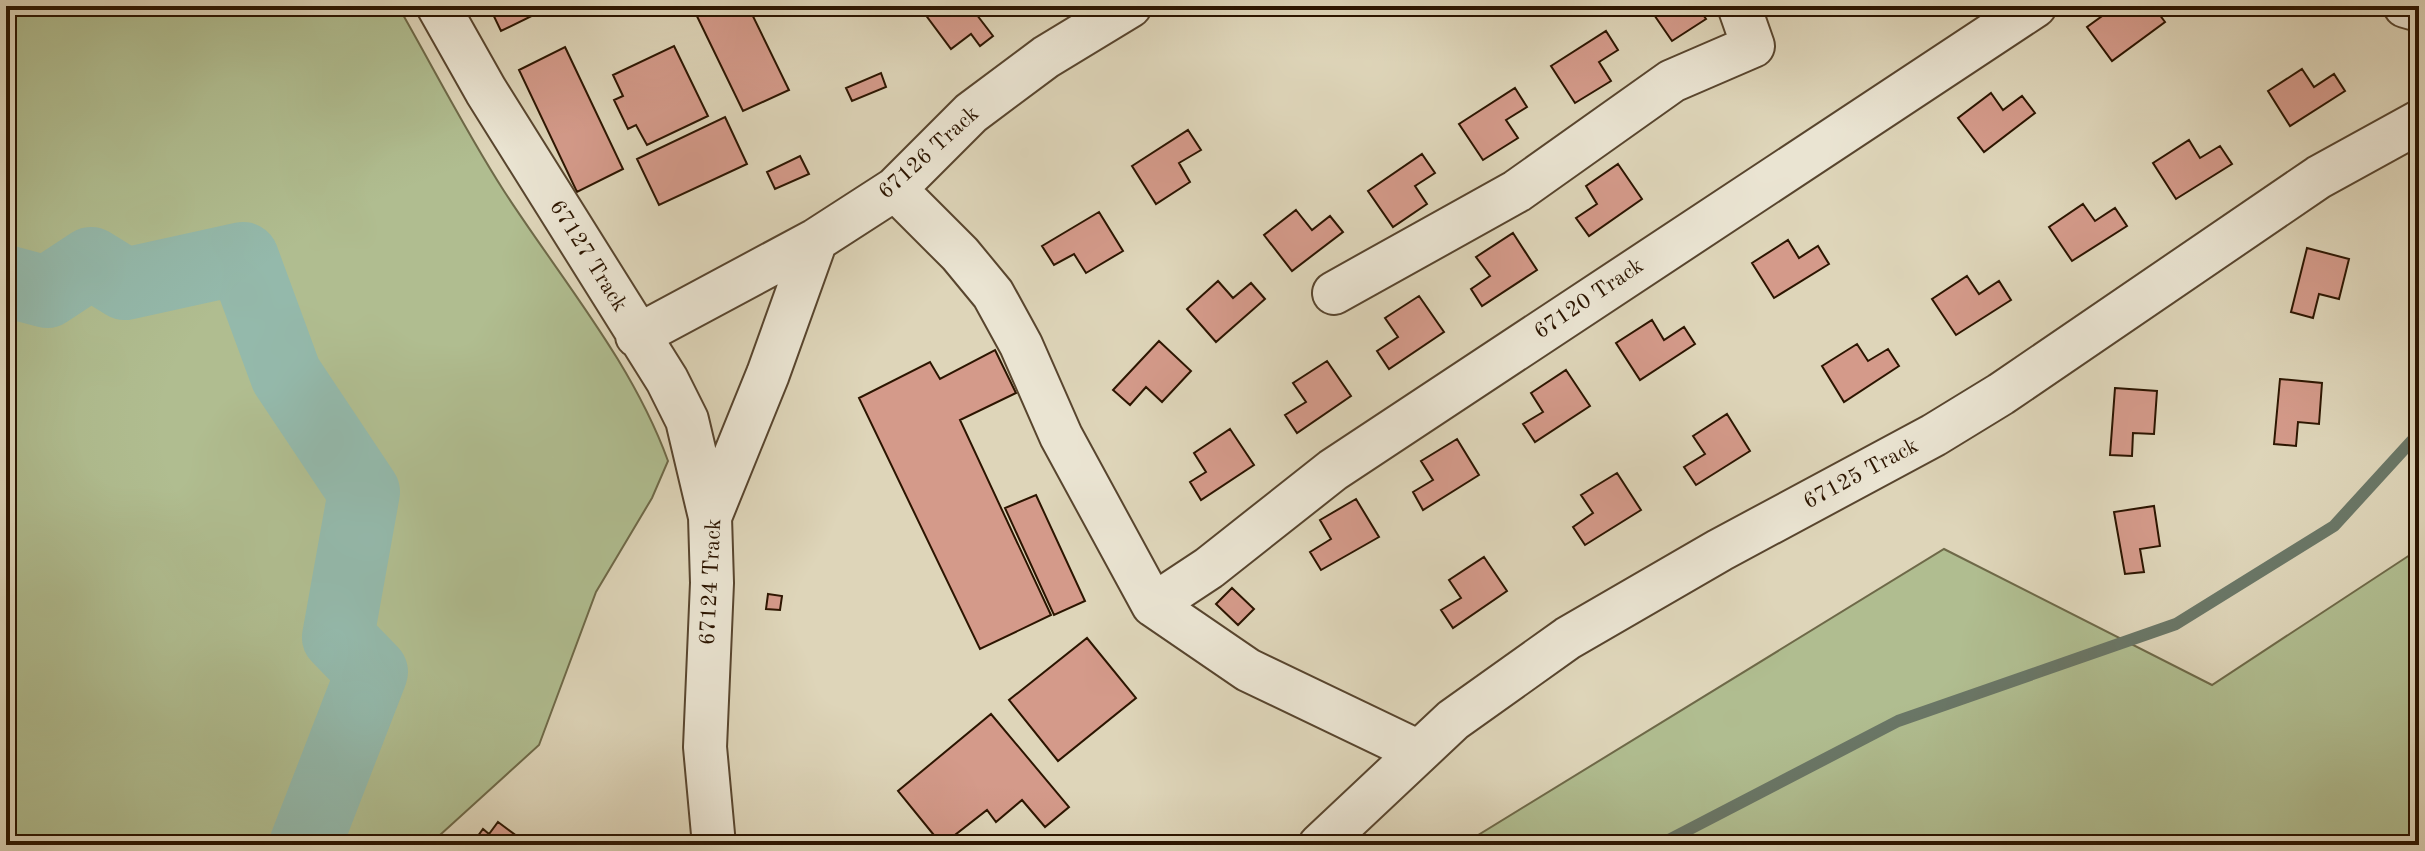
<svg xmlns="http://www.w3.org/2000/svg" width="2425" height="851" viewBox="0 0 2425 851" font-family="'Old Standard TT',serif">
<rect width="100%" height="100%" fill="#ded5b9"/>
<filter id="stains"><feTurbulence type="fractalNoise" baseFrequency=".0025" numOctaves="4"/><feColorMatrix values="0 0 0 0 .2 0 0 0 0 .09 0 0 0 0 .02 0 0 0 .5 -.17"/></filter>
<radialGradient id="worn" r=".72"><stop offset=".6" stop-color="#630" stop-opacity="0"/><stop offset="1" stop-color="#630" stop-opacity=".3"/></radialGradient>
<!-- green -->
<path fill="#b0bd90" stroke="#6e6948" stroke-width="2" d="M6 6H398C433 67 466 132 504 191 561 279 632 362 668 461L652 498 596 592 539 745 429 845H6Z
M1944 549 2212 685 2419 549V845H1462Z"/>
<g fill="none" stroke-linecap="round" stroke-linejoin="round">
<!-- stream -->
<path stroke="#6a7767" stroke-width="12" d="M1659 845 1898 721 2176 624 2334 526 2419 433"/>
<!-- river -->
<path stroke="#94b9ab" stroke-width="72" d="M6 281 47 292 91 263 125 284 243 258 286 375 364 492 338 637 372 672 305 845"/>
</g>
<!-- building -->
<path fill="#d49a8a" stroke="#2c1500" stroke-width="2" d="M489 6H545L546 9 501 31Z
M692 6H748L789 90 743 111Z
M919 6H970L993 36 980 46 971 34 951 49Z
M1648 6H1697L1706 19 1672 41Z
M2116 6H2153L2165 22 2112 61 2087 27Z
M1606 31 1618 50 1599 62 1611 81 1575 103 1551 66Z
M674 46 708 116 647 145 636 125 628 129 614 100 623 96 613 75Z
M565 47 623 169 577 192 519 70Z
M2302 69 2314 87 2334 74 2345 91 2290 126 2268 91Z
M881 73 886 87 852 101 846 88Z
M1515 88 1527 107 1506 120 1518 138 1483 160 1459 124Z
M1991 93 2003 110 2022 96 2035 113 1984 152 1958 118Z
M725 117 747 164 659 205 637 159Z
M1188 130 1201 150 1179 163 1190 182 1156 204 1132 166Z
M2189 140 2200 158 2220 146 2232 164 2176 199 2153 163Z
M1422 154 1435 173 1415 186 1427 204 1393 227 1368 191Z
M800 156 809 174 775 189 767 172Z
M1618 164 1642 199 1589 236 1576 218 1597 204 1586 186Z
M2083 204 2095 221 2115 208 2127 226 2072 261 2049 227Z
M1296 210 1312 230 1330 216 1343 232 1292 271 1264 235Z
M1099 212 1123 251 1086 273 1074 254 1054 265 1042 246Z
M1513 233 1537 270 1482 306 1471 289 1490 276 1476 257Z
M1788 240 1799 258 1818 246 1829 264 1774 298 1752 263Z
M2307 248 2349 259 2339 299 2319 294 2313 318 2291 312Z
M1967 276 1979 294 1999 281 2011 300 1956 335 1932 299Z
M1218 281 1233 298 1251 283 1265 299 1216 342 1187 309Z
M1419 296 1444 332 1389 369 1377 351 1398 337 1385 318Z
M1652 320 1664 340 1684 327 1695 344 1640 380 1616 343Z
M1159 341 1191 371 1162 402 1146 387 1130 405 1113 390Z
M1857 344 1868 361 1888 349 1899 366 1844 402 1822 366Z
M995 350 1016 393 960 420 1051 615 980 649 859 398 930 362 940 379Z
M1327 361 1351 396 1297 433 1285 415 1306 402 1293 383Z
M1566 370 1590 406 1535 442 1523 424 1543 412 1531 393Z
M2280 379 2322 383 2319 424 2298 422 2296 446 2274 444Z
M2115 388 2157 391 2154 434 2133 433 2132 456 2110 455Z
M1727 414 1750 451 1696 485 1684 467 1705 454 1693 436Z
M1230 429 1254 465 1201 500 1190 482 1206 472 1194 453Z
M1457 439 1479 475 1423 510 1413 492 1433 480 1421 461Z
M1617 473 1641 510 1585 545 1573 527 1593 513 1581 495Z
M1036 495 1085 601 1054 615 1005 508Z
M1356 499 1379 537 1321 570 1310 552 1331 539 1320 520Z
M2154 506 2160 546 2140 549 2144 572 2125 574 2114 512Z
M1484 557 1507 591 1453 628 1441 610 1461 598 1449 580Z
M1232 588 1254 609 1238 625 1216 604Z
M768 594 782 596 780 610 766 609Z
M1087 638 1136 698 1058 761 1009 700Z
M991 714 1069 807 1045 827 1022 800 996 822 987 810 942 845 898 791Z
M498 822 529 845 472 844 483 829 489 834Z"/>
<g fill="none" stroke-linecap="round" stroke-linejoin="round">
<!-- minor casing -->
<g stroke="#58452e" stroke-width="46">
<path id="minor" d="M438 6 486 91 667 380 687 420 710 517
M2405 6 2419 10
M895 189 960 254 993 294 1021 345 1061 436 1153 605 1248 670 1417 751
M1334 293 1517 191 1672 81 1753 46 1739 6
M637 336 816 240 895 189 971 113 1046 57 1130 6
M1153 605 1209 568 1333 470 2035 6
M714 845 705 747 712 583 710 517 768 374 816 240
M1320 845 1453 720 1568 638 1720 550 1934 435 2001 394 2319 177 2419 122"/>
</g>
<!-- minor -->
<use href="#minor" stroke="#eae4d2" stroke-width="42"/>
</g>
<g text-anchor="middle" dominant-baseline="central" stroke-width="6" stroke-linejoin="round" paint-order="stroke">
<!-- street labels -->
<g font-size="22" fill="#2c1500" stroke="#eae4d2">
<text transform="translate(929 153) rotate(-42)">67126 Track</text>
<text transform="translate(588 256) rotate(58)">67127 Track</text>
<text transform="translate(1589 299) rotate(-34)">67120 Track</text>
<text transform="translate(1861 474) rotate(-28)">67125 Track</text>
<text transform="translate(711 582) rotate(-87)">67124 Track</text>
</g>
</g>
<!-- margin -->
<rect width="2425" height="851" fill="none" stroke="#ded5b9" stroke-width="32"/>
<rect x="8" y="8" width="2409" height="835" fill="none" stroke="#2c1500" stroke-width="4"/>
<rect x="16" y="16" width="2393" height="819" fill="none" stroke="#2c1500" stroke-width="2"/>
<rect width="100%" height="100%" filter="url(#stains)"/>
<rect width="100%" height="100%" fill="url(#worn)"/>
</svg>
